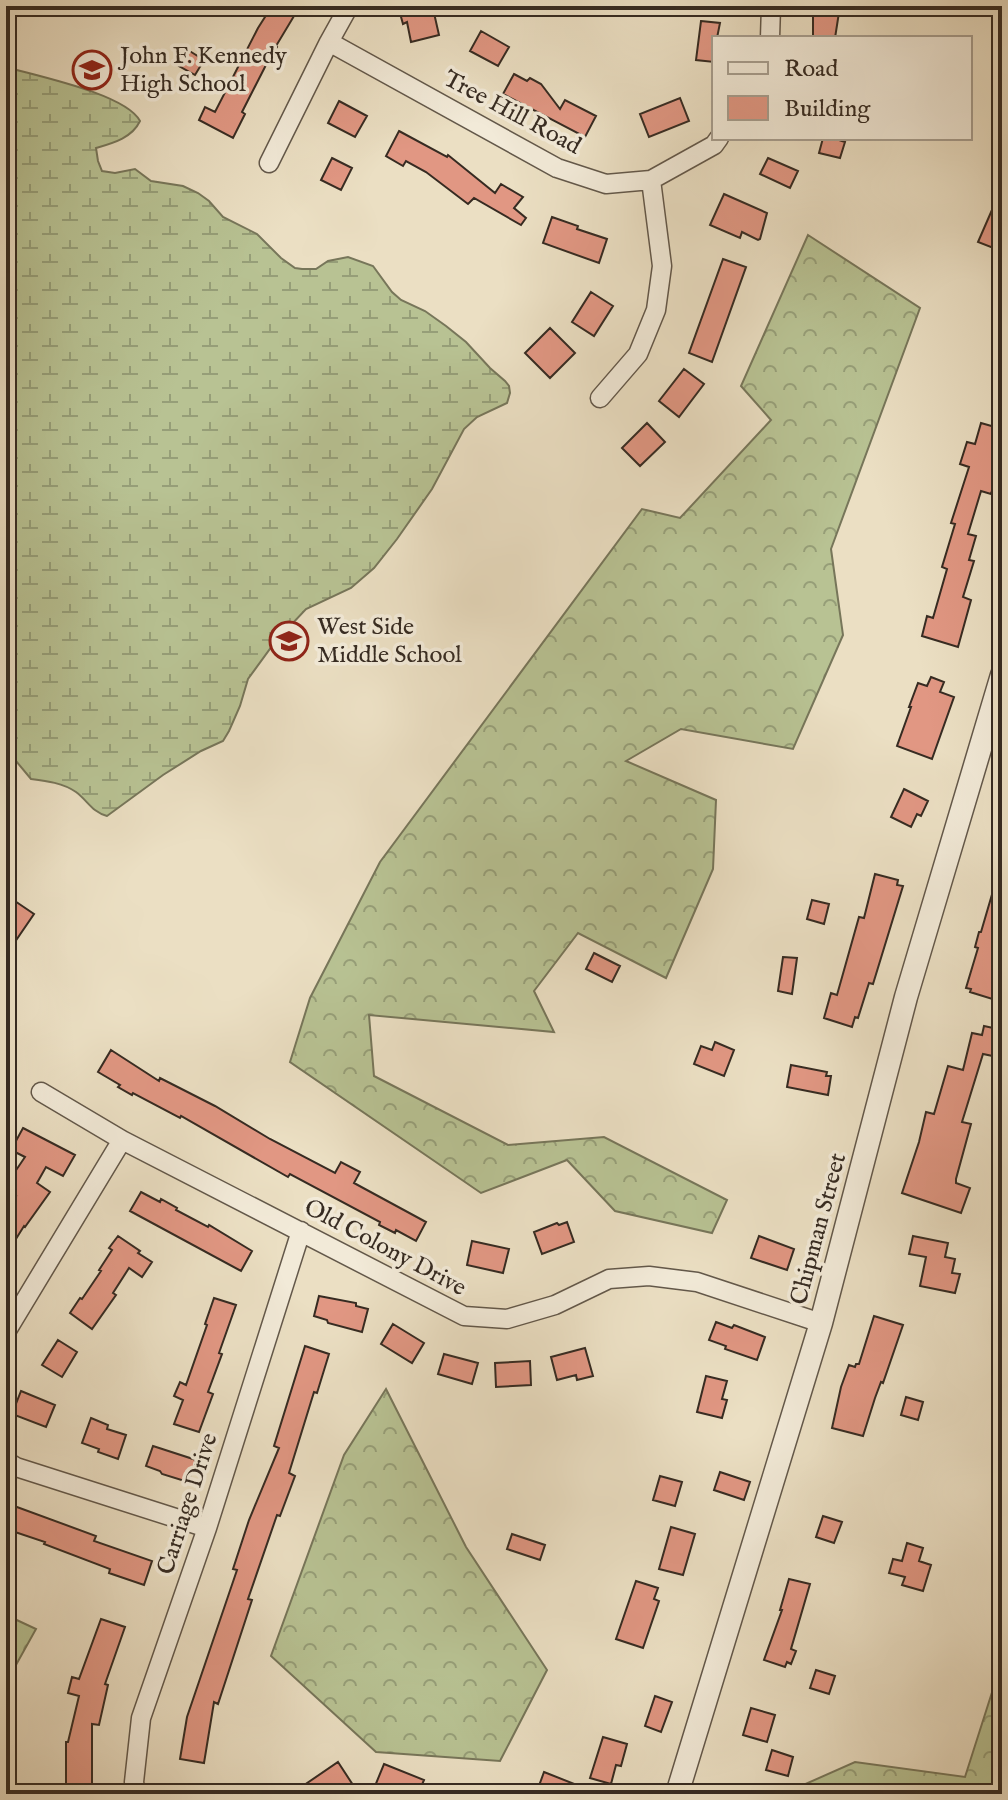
<svg xmlns="http://www.w3.org/2000/svg" width="1008" height="1800" viewBox="0 0 1008 1800" font-family="'IM FELL English',serif">
<defs>
<pattern id="forest-crowns" width="20" height="18" patternUnits="userSpaceOnUse" patternTransform="scale(2)"><rect width="20" height="18" fill="#b8c293"/><path d="M2 6a3 3 0 1 1 6 0M12 15a3 3 0 1 1 6 0" fill="none" stroke="#969e78"/></pattern>
<pattern id="wetland-marsh" width="20" height="14" patternUnits="userSpaceOnUse" patternTransform="scale(2)"><rect width="20" height="14" fill="#b8c293"/><path d="M1 5h8M5 5V1M11 12h8M15 12V8" fill="none" stroke="#969e78"/></pattern>
</defs>
<rect width="100%" height="100%" fill="#ebdfc3"/>
<filter id="stains"><feTurbulence type="fractalNoise" baseFrequency=".0025" numOctaves="4"/><feColorMatrix values="0 0 0 0 .2 0 0 0 0 .09 0 0 0 0 .02 0 0 0 .5 -.17"/></filter>
<radialGradient id="worn" r=".72"><stop offset=".6" stop-color="#630" stop-opacity="0"/><stop offset="1" stop-color="#630" stop-opacity=".3"/></radialGradient>
<!-- forest -->
<path fill="url(#forest-crowns)" stroke="#77765a" stroke-width="2" d="M808 235 920 308 831 549 843 635 793 749 681 729 626 761 716 800 713 869 666 978 578 933 534 991 554 1032 369 1015 374 1076 508 1145 604 1137 727 1200 712 1233 615 1211 567 1160 481 1193 290 1062 310 998 380 862 642 509 680 518 771 420 741 386Z
M386 1389 466 1547 547 1670 500 1761 376 1752 271 1656 344 1455Z
M6 1615 36 1629 16 1665 6 1660Z
M1002 1661V1794H783L855 1762 965 1777Z"/>
<!-- wetland -->
<path fill="url(#wetland-marsh)" stroke="#77765a" stroke-width="2" d="M6 67C37 76 126 94 140 121 132 138 113 143 96 148L98 161 102 171 115 173 135 169 151 181 183 186 198 193 209 201 223 217 257 234 281 258 295 268 302 269H316L328 261 348 257 373 266 392 292 401 300 425 311 446 326 466 342 490 368 505 381 509 386 510 393 507 403 477 417 464 429 432 489 397 539 374 568 351 588 306 609 275 642 248 679 240 706 229 731 223 741 201 751 163 775 107 816C92 812 88 801 76 792 63 783 47 781 31 779L6 749Z"/>
<!-- building -->
<path fill="#e19783" stroke="#362b22" stroke-width="2" d="M272 6H300L276 46 277 47 270 61H268L242 112 245 114 233 138 199 120 205 107 215 112 258 28Z
M398 6H425L427 15 434 13 439 35 411 42 407 22 403 24Z
M813 6H840L835 38H813Z
M701 21 720 23 717 38H714V62L696 60Z
M481 31 509 47 498 66 470 51Z
M188 50 204 60 195 75 179 66Z
M514 74 527 81 530 78 541 84 560 109 565 100 596 116 585 137 503 94Z
M680 98 689 121 649 137 640 114Z
M339 101 367 116 355 137 328 123Z
M399 131 447 157 448 155 495 193 501 184 523 197 514 208 526 218 521 225 474 198 468 204 426 172 406 161 403 166 386 156Z
M823 138H833L845 142 840 158 819 153Z
M332 158 352 168 341 190 321 180Z
M768 158 798 171 790 188 760 174Z
M1002 187V235L996 249 978 242Z
M724 194 767 213 760 239 758 240 742 232 740 238 710 225Z
M552 217 578 226 577 229 607 239 599 263 543 243Z
M723 259 746 267 712 362 689 353Z
M591 292 613 306 594 336 572 322Z
M550 328 575 353 550 378 525 353Z
M684 369 704 384 679 417 659 401Z
M647 423 665 442 640 466 622 448Z
M981 423 1002 429V456L991 494 981 491 968 534 976 536 969 560 974 561 963 597 971 600 958 647 922 636 927 616 933 618 947 569 942 567 955 524 951 523 969 467 960 464 967 442 975 444Z
M931 677 944 682 940 692 954 697 932 759 897 746 911 707H909L918 683 927 686Z
M904 789 928 801 921 816 917 814 911 827 891 817Z
M875 874 898 880 897 885 903 886 873 984 869 983 858 1018 855 1017 852 1027 824 1018 831 993 837 995 859 917 864 918Z
M998 874 1002 875V1002L970 992 971 989 966 988 978 948 975 947 979 932H981Z
M6 895 34 914 6 955Z
M812 900 829 904 824 924 807 919Z
M594 953 620 966 612 982 586 969Z
M783 957 797 958 792 994 778 991Z
M984 1026 998 1029 996 1038 1002 1040V1058L983 1054 962 1122 971 1124 956 1179V1183L970 1188 961 1213 902 1193 919 1142 926 1112 934 1114 948 1066 963 1070 972 1033 982 1035Z
M715 1042 734 1050 724 1076 694 1064 701 1046 712 1050Z
M111 1050 159 1081 160 1078 215 1106 270 1139 335 1173 341 1162 360 1172 354 1183 426 1222 416 1241 396 1230 395 1233 379 1225 380 1222 290 1174 288 1177 181 1116 180 1118 133 1093 132 1095 118 1087 120 1085 98 1072Z
M791 1065 827 1072 826 1076H831L828 1095 787 1087Z
M23 1128 75 1155 63 1176 46 1167 37 1183 50 1192 25 1227 24 1226 6 1255V1210L16 1196 6 1190V1185L25 1157 11 1150Z
M141 1192 160 1202 161 1199 177 1208 176 1210 208 1227 209 1225 252 1251 241 1271 130 1211Z
M567 1222 574 1242 542 1254 534 1232 557 1223 559 1225Z
M118 1236 140 1251 138 1253 152 1262 142 1277 129 1268 113 1293 116 1295 92 1329 70 1313 80 1298 82 1299 101 1271 99 1270 112 1250 109 1248Z
M759 1236 794 1249 787 1270 751 1258Z
M913 1236 948 1243 945 1257 955 1259 952 1273 960 1274 955 1293 920 1286 926 1257 909 1254Z
M472 1241 509 1249 503 1273 467 1265Z
M319 1296 356 1303V1306L368 1309 362 1332 328 1323 327 1320 314 1316Z
M214 1298 236 1305 219 1353 222 1354 208 1392 213 1394 199 1432 174 1424 183 1400 174 1396 180 1382 186 1385 207 1325 205 1324Z
M874 1316 903 1325 883 1383 881 1382 875 1398 863 1436 832 1428 841 1387 849 1365 855 1367 856 1364H859Z
M716 1322 732 1328 734 1325 765 1337 757 1360 725 1349 726 1346 709 1340Z
M393 1324 424 1343 412 1363 381 1344Z
M58 1340 77 1352 62 1377 42 1365Z
M305 1346 329 1354 317 1393 314 1392 289 1473 295 1476 280 1516 277 1515 248 1599 252 1600 218 1704 214 1702 204 1763 180 1759 187 1717 237 1570 233 1569 249 1520 279 1448 274 1446Z
M585 1348 593 1376 577 1380 576 1375 557 1380 551 1357Z
M444 1354 478 1363 472 1384 438 1374Z
M530 1361 531 1385 496 1387 495 1363Z
M706 1376 727 1381 722 1399 727 1400 722 1418 697 1412Z
M21 1391 55 1405 46 1427 12 1414Z
M906 1397 923 1402 918 1420 901 1415Z
M91 1418 108 1425 107 1429 126 1435 118 1459 98 1452 99 1449 82 1443Z
M153 1446 196 1460 188 1482 162 1474 160 1471 146 1466Z
M720 1472 750 1482 744 1500 714 1490Z
M660 1476 682 1482 675 1506 653 1500Z
M6 1503 96 1536 94 1541 152 1561 144 1585 109 1573 110 1569 44 1544 45 1542 6 1529Z
M823 1516 842 1522 834 1543 816 1537Z
M671 1527 695 1534 683 1575 659 1569Z
M512 1534 545 1545 540 1560 507 1549Z
M907 1543 923 1548 919 1561 931 1565 923 1591 902 1585 905 1577 889 1573 893 1559 902 1561Z
M789 1579 810 1584 791 1649 796 1651 791 1664 787 1662 785 1667 764 1660 782 1610H780Z
M636 1581 658 1588 654 1599 659 1601 643 1648 616 1639Z
M101 1619 125 1627 105 1684 108 1685 99 1725 92 1724V1788H66V1742H68L79 1696 68 1693 72 1677 79 1679Z
M816 1670 835 1676 829 1694 810 1688Z
M655 1696 672 1702 661 1732 645 1726Z
M751 1708 775 1715 767 1742 743 1735Z
M603 1737 627 1744 621 1766 616 1765 611 1784 590 1778Z
M772 1750 793 1757 788 1776 766 1770Z
M338 1762 353 1785 339 1794H291Z
M384 1764 424 1780 418 1794H393L375 1786Z
M544 1772 597 1793V1794H536Z"/>
<g fill="none" stroke-linecap="round" stroke-linejoin="round">
<!-- minor casing -->
<g stroke="#63584a" stroke-width="21">
<path id="minor" d="M770 38 771 6
M329 42 557 168 606 184 651 180 714 145 719 138
M269 163 329 42 349 6
M600 398 638 354 656 310 662 266 651 180
M41 1092 122 1140 464 1316 507 1319 555 1305 609 1279 649 1276 697 1282 821 1323
M6 1332 122 1140
M6 1461 16 1467 207 1528
M136 1794 134 1782 141 1718 207 1528 301 1231"/>
</g>
<!-- tertiary casing -->
<g stroke="#63584a" stroke-width="25">
<path id="tertiary" d="M677 1794 821 1323 906 997 1002 675"/>
</g>
<!-- minor -->
<use href="#minor" stroke="#f2ead8" stroke-width="18"/>
<!-- tertiary -->
<use href="#tertiary" stroke="#f2ead8" stroke-width="22"/>
</g>
<!-- icons -->
<defs>
<g id="school-ring" transform="scale(2)"><circle r="9.5" fill="#f2ead8" stroke="#8f2418" stroke-width="1.5"/><path d="M0-5L7-2L0 1L-7-2ZM-4 1L0 2.5L4 1V4Q0 6-4 4Z" fill="#8f2418"/></g>
</defs>
<g fill-rule="evenodd">
<use href="#school-ring" x="92" y="70"/>
<use href="#school-ring" x="289" y="641"/>
</g>
<g text-anchor="middle" dominant-baseline="central" stroke-width="7" stroke-linejoin="round" paint-order="stroke">
<!-- poi labels -->
<g font-size="24" fill="#362b22" stroke="#f2ead8" text-anchor="start">
<text x="120" y="56">John F. Kennedy<tspan x="120" dy="28">High School</tspan></text>
<text x="317" y="627">West Side<tspan x="317" dy="28">Middle School</tspan></text>
</g>
<!-- street labels -->
<g font-size="24" fill="#362b22" stroke="#f2ead8">
<text transform="translate(512 113) rotate(28)">Tree Hill Road</text>
<text transform="translate(819 1229) rotate(-75)">Chipman Street</text>
<text transform="translate(385 1248) rotate(28)">Old Colony Drive</text>
<text transform="translate(188 1504) rotate(-72)">Carriage Drive</text>
</g>
</g>
<!-- margin -->
<rect width="1008" height="1800" fill="none" stroke="#ebdfc3" stroke-width="32"/>
<rect x="8" y="8" width="992" height="1784" fill="none" stroke="#362b22" stroke-width="4"/>
<rect x="16" y="16" width="976" height="1768" fill="none" stroke="#362b22" stroke-width="2"/>
<!-- legend -->
<rect x="712" y="36" width="260" height="104" fill="#f2ead8" stroke="#a79e8f" stroke-width="2"/>
<rect x="728" y="62" width="40" height="12" fill="#f2ead8" stroke="#a79e8f" stroke-width="2"/>
<text x="784" y="76" font-size="24" fill="#362b22">Road</text>
<rect x="728" y="96" width="40" height="24" fill="#e19783" stroke="#a79e8f" stroke-width="2"/>
<text x="784" y="116" font-size="24" fill="#362b22">Building</text>
<rect width="100%" height="100%" filter="url(#stains)"/>
<rect width="100%" height="100%" fill="url(#worn)"/>
</svg>
